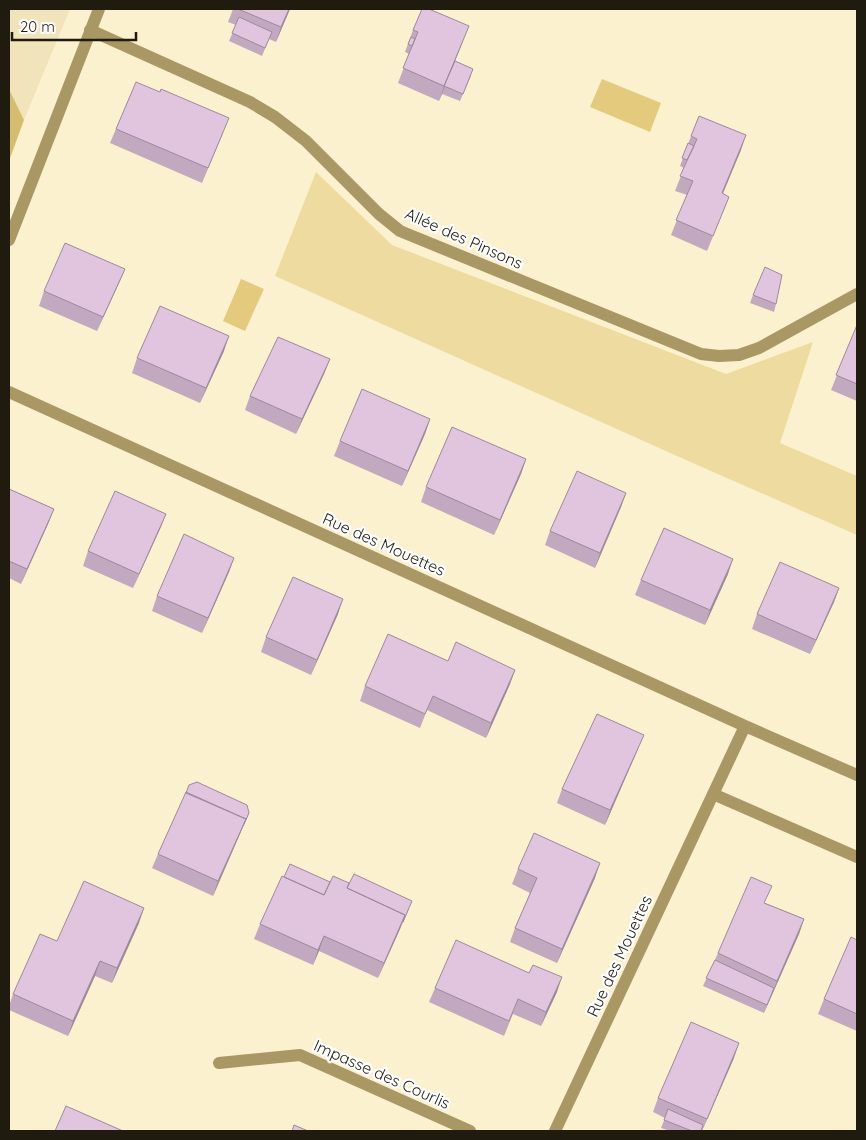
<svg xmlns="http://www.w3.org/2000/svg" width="866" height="1140" viewBox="0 0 866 1140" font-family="Quicksand,sans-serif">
<rect width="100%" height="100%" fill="#fcf1ce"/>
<!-- built -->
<path fill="#f2e4ba" d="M9 9H70L24 120 9 89Z"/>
<!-- green -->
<path fill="#eedba0" d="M316 172 392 245 726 374 813 342 780 443 857 476V535L695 464 275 276Z"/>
<!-- forest -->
<path fill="#d6bc6e" d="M9 89 24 120 9 161Z"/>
<!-- water -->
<path fill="#e4ca7c" d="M602 79 661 103 650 132 590 107Z
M241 279 264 289 245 331 223 321Z"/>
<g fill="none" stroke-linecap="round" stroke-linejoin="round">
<!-- minor -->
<path stroke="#aa9864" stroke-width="12" d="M90 30 250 102 275 117 306 141 379 214 400 231 701 354 719 356 739 355 759 348 857 294
M9 240 99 9
M9 392 745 726 555 1131
M745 726 857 775
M713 794 857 857
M219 1063 300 1055 470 1131"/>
</g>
<!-- wall -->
<path fill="#c2a9bf" d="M233 9H290L276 42 269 39 262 56 229 41 236 25 228 22Z
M413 30 463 41 455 61 471 76 460 101 442 94 439 101 398 83 409 54 405 52Z
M160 92 223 133 202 183 110 143 116 129Z
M691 136 741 150 722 193 723 212 707 251 671 235 687 195 675 191 684 168 680 166Z
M125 269 119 283 97 331 39 306 44 291Z
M753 295 776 304 774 312 750 303Z
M857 325V401L831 390Z
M224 351 200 403 132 373 137 358Z
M330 359 324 374 296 434 245 410 250 396Z
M430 419 425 434 402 486 334 456 340 441Z
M526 459 521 474 494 535 421 502 426 487Z
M9 489 54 509 48 524 21 584 9 578Z
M626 493 621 507 595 568 545 545 550 531Z
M166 514 160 529 133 588 83 566 88 551Z
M234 558 229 572 202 633 152 611 157 596Z
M728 574 705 625 635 595 641 580Z
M839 588 834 602 810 654 752 629 757 614Z
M338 614 311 675 261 652 266 637Z
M448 661 515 670 510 684 486 738 427 710 420 728 360 701 365 686Z
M638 749 605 825 557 803 562 789Z
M249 813 213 896 152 868 158 854Z
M518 869 595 878 557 963 510 942 515 928 530 893 512 884Z
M284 877 330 882 409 909 378 978 319 951 313 965 254 939 260 924Z
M765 903 804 919 799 934 764 1013 703 986 718 953Z
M139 923 112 983 95 976 68 1036 9 1010V1006L13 994 57 941Z
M857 940V1031L818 1014 824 999Z
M435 988 557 992 541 1026 513 1014 504 1036 429 1002Z
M734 1058 702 1131H670L661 1128 665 1118 653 1112 658 1098Z"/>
<!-- shaded-wall -->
<path fill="#9e899b" d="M289 9H290L276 42 281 27Z
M469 26 439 101 444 86Z
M746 135 741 150 717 208 722 193Z
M125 269 119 283 97 331 103 317Z
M229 336 224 351 200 403 206 388Z
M330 359 324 374 296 434 302 419Z
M430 419 425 434 402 486 408 471Z
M526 459 521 474 494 535 500 520Z
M626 493 621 507 595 568 600 553Z
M54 509 48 524 21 584 27 569Z
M166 514 160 529 133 588 139 574Z
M234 558 229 572 202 633 208 618Z
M733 559 728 574 705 625 710 610Z
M839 588 834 602 810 654 816 640Z
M343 599 338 614 311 675 317 660Z
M515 670 510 684 486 738 491 723Z
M644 735 638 749 605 825 610 810Z
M249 813 240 834 213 896 218 881Z
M600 863 595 878 557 963 562 949Z
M144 908 139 923 112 983 117 968Z
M405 915 400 929 378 978 384 963Z
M804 919 799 934 764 1013 777 981Z
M324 936 319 951 313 965 318 950Z
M100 961 95 976 68 1036 73 1021Z
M562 977 557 992 541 1026 546 1012Z
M739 1043 734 1058 702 1131 707 1119Z"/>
<!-- building -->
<path fill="#e1c4de" stroke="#9e899b" d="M238 9H289L281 27Z
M422 9H429L469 26 444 86 403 68 418 32 413 30Z
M239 17 272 32 265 48 232 33Z
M411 37 415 39 412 46 408 44Z
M455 61 473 69 463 94 444 86Z
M136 82 160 92 161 89 229 118 208 168 116 129Z
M699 116 746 135 722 193 729 197 713 236 676 220 693 181 680 176 697 139 691 136Z
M688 143 694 146 687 160 682 158Z
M65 243 125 269 103 317 44 291Z
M765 267 782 275 776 304 753 295Z
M160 306 229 336 206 388 137 358Z
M857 325V384L836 375Z
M278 337 330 359 302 419 250 396Z
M362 389 430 419 408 471 340 441Z
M452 427 526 459 500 520 426 487Z
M577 471 626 493 600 553 550 531Z
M9 489 54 509 27 569 9 561Z
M115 491 166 514 139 574 88 551Z
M664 528 733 559 710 610 641 580Z
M184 534 234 558 208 618 157 596Z
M780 562 839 588 816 640 757 614Z
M293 577 343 599 317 660 266 637Z
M388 634 448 661 456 642 515 670 491 723 433 696 425 714 365 686Z
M597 714 644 735 610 810 562 789Z
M197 782 247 805 249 813 243 826 246 819 186 793 189 785Z
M186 792 246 819 218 881 158 854Z
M534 833 600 863 562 949 515 928 537 878 518 869Z
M290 864 330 882 324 895 284 877Z
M354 874 412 901 403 922 405 915 347 888Z
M282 876 324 895 333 876 349 883 347 888 405 915 384 963 324 936 318 950 260 924Z
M751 877 772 886 764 903 804 919 777 981 718 953Z
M84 881 144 908 117 968 100 961 73 1021 13 994 40 934 57 941Z
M851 937 857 940V1014L824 999Z
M456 940 529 973 533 965 562 977 546 1012 518 999 509 1021 435 988Z
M715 960 774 988 767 1005 706 978Z
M691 1022 739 1043 707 1119 658 1098Z
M66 1106 123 1131H55Z
M668 1109 703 1125 701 1131H692L664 1120Z
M294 1125 308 1131H292Z"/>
<g text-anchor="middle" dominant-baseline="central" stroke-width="4.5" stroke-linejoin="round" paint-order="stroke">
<!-- street labels -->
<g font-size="16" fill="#1f1b0e" stroke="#fff">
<text transform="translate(464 238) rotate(24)">Allée des Pinsons</text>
<text transform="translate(384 544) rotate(24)">Rue des Mouettes</text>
<text transform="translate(619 956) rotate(-65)">Rue des Mouettes</text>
<text transform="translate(382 1074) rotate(24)">Impasse des Courlis</text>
</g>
</g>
<!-- border -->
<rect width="866" height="1140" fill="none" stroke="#1f1b0e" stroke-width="20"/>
<!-- scale -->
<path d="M12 32v8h124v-8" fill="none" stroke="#1f1b0e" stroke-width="2.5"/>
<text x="20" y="32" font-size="15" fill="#1f1b0e" stroke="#ffffff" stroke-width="4" paint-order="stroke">20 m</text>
</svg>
